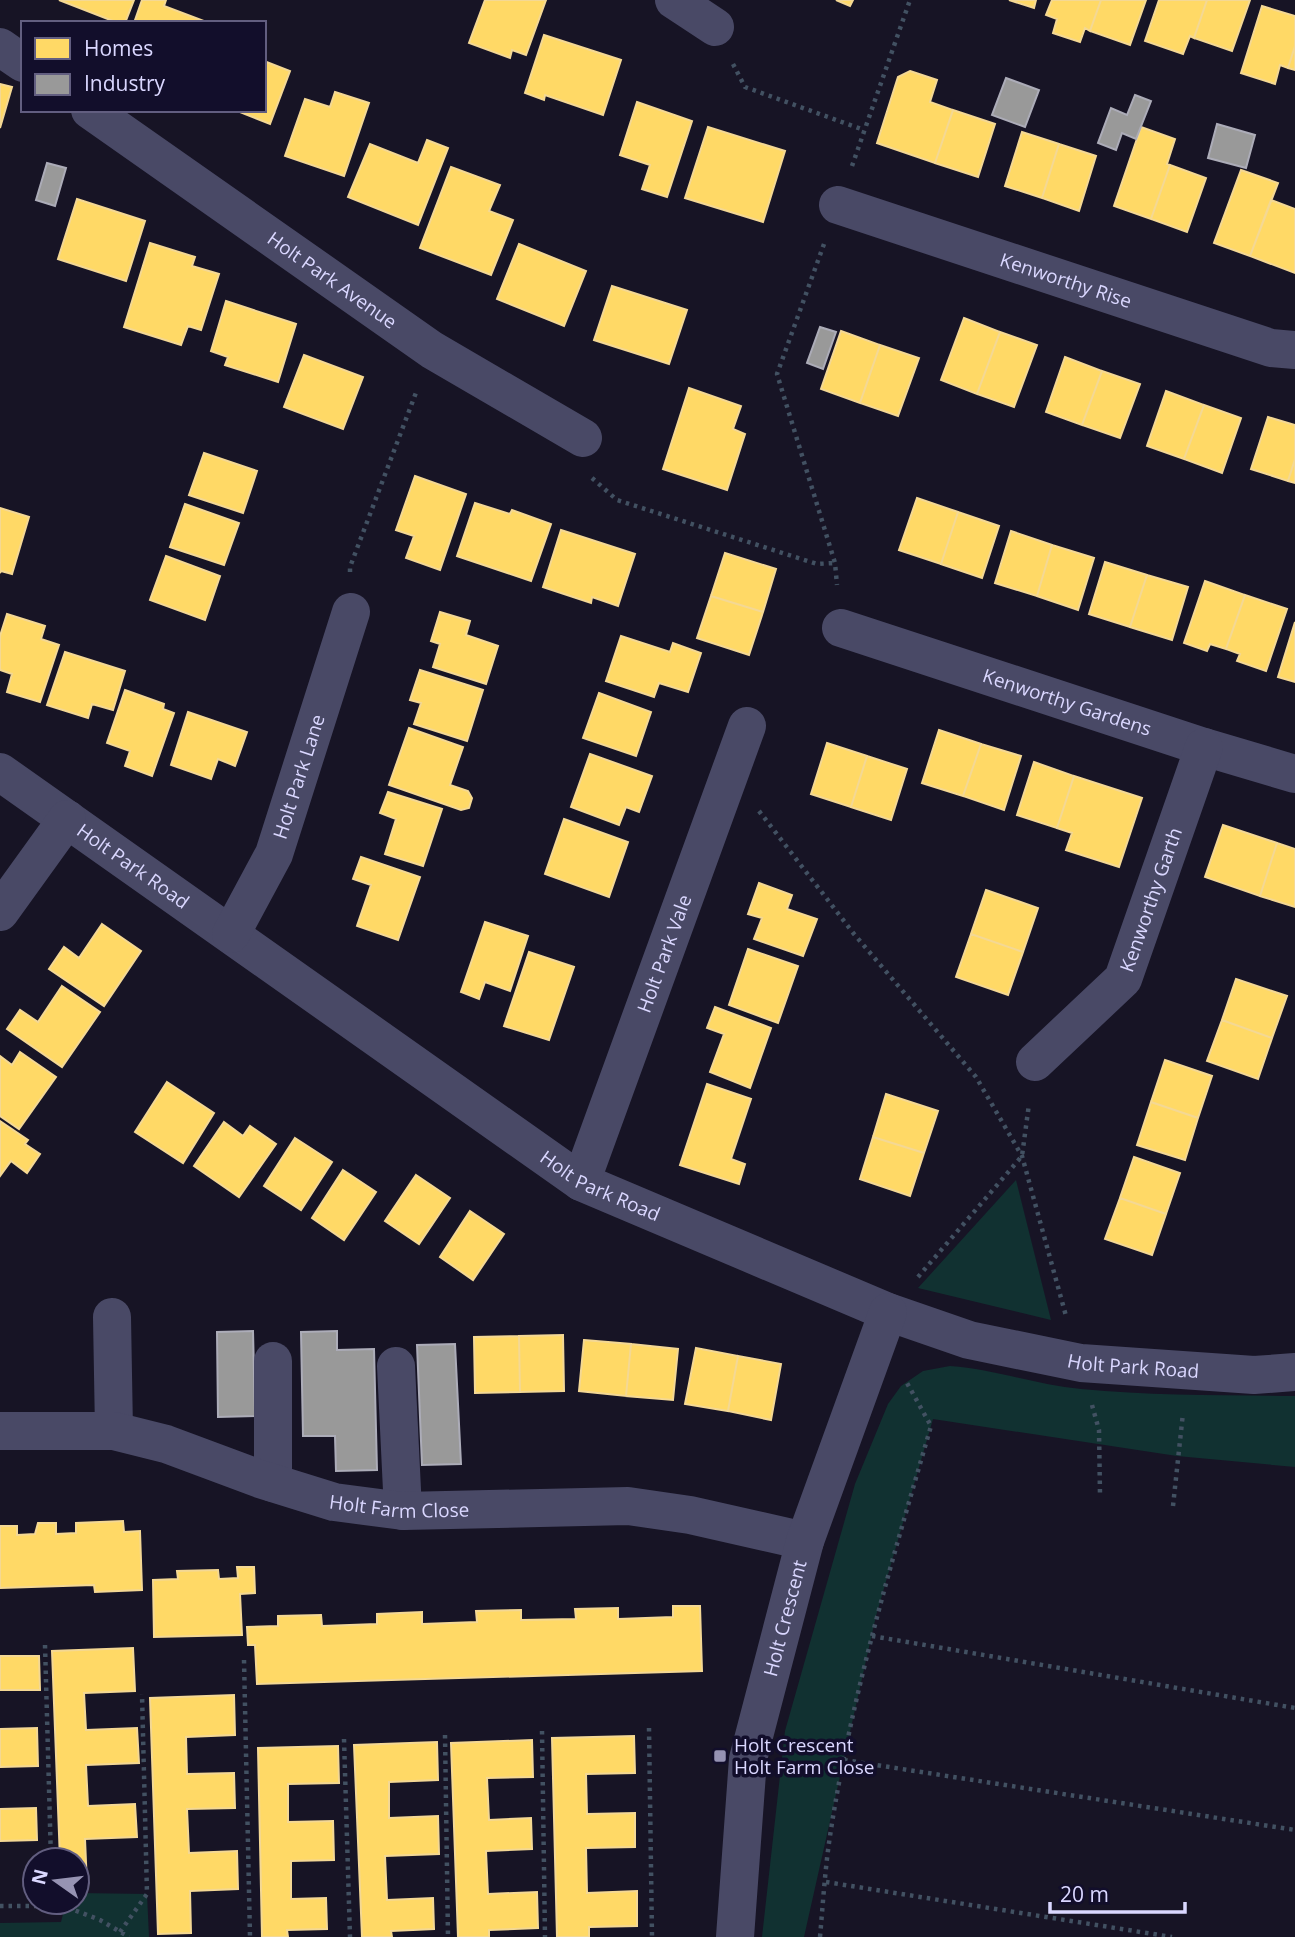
<svg xmlns="http://www.w3.org/2000/svg" width="1295" height="1937" viewBox="0 0 1295 1937" font-family="'Open Sans',sans-serif">
<rect width="100%" height="100%" fill="#171425"/>
<!-- green -->
<path fill="#113131" d="M1016 1180 1051 1320 918 1288Z
M950 1366C994 1369 1037 1385 1081 1389 1152 1396 1224 1395 1295 1396V1467L1177 1456 933 1419 876 1616 804 1937H762L785 1731 855 1484 888 1404 901 1386 923 1371Z
M77 1893 147 1894 149 1937H0V1923L61 1922 66 1902H77Z"/>
<!-- homes -->
<path fill="#ffd966" stroke="#f4d894" stroke-width="2" d="M59 0H134L125 23H118Z
M142 0H166L164 6 209 23H134Z
M485 0H546L526 55 512 50 510 58 469 43Z
M836 0H853L850 6Z
M1009 0H1036L1034 8Z
M1052 0H1101L1090 31 1085 28 1080 42 1053 33 1057 19 1046 15Z
M1101 0H1146L1130 45 1090 31Z
M1159 0H1207L1194 38 1190 36 1183 54 1145 41Z
M1207 0H1250L1232 51 1194 38Z
M1262 6 1295 16V46L1288 68 1280 65 1275 84 1241 73Z
M544 35 621 60 603 115 545 95 544 100 525 93Z
M1295 46V70L1288 68Z
M264 61 290 71 270 124 235 110H264Z
M910 71 937 80 930 102 953 110 935 163 877 143 898 77Z
M0 84 12 87 0 128Z
M335 92 369 103 344 176 285 156 305 99 330 107Z
M637 102 692 121 667 197 642 189 650 165 620 155Z
M953 110 995 124 978 177 935 163Z
M708 127 785 151 763 222 685 198Z
M1141 127 1175 139 1167 164 1170 165 1151 219 1114 206Z
M1022 132 1059 144 1042 198 1005 186Z
M427 140 448 148 418 225 348 197 370 144 418 163Z
M1059 144 1096 156 1079 211 1042 198Z
M1170 165 1206 178 1187 232 1151 219Z
M451 167 500 185 489 211 513 220 491 275 420 248Z
M1241 170 1278 183 1250 256 1214 243Z
M77 199 145 221 126 281 58 259Z
M1271 200 1295 209V273L1250 256Z
M150 243 195 257 192 266 219 274 201 330 188 326 181 345 124 327Z
M519 244 586 271 564 326 497 299Z
M612 286 687 310 669 364 594 340Z
M226 301 296 324 278 382 225 365 228 357 211 351Z
M964 318 1000 332 977 394 941 380Z
M841 331 880 345 860 403 821 389Z
M1000 332 1037 345 1014 407 977 394Z
M880 345 919 358 898 416 860 403Z
M304 355 363 377 343 429 284 407Z
M1065 357 1102 371 1082 425 1046 412Z
M1102 371 1140 384 1120 438 1082 425Z
M689 388 741 406 733 429 745 434 727 490 663 469Z
M1166 391 1204 405 1184 459 1147 446Z
M1204 405 1241 418 1222 473 1184 459Z
M1268 417 1295 425V459L1288 481 1251 469Z
M204 453 257 471 243 513 189 495Z
M1295 459V483L1288 481Z
M415 476 466 494 440 570 406 558 414 536 396 530Z
M917 498 958 512 941 564 899 550Z
M475 503 510 514 512 510 551 524 531 581 457 556Z
M185 504 239 523 224 565 170 547Z
M0 508 29 517 12 574 1 571 0 573Z
M958 512 999 526 982 578 941 564Z
M561 530 635 554 618 606 592 597 591 603 543 587Z
M1011 531 1052 545 1037 596 995 583Z
M1052 545 1094 558 1078 610 1037 596Z
M725 553 776 569 763 612 711 596Z
M166 556 220 576 205 620 150 600Z
M1105 562 1147 575 1130 627 1089 614Z
M1147 575 1188 587 1172 640 1130 627Z
M1205 581 1245 595 1226 649 1210 644 1207 651 1184 643Z
M1245 595 1287 609 1266 671 1237 661 1240 654 1226 649Z
M711 596 763 612 749 655 697 638Z
M440 612 470 621 466 635 498 646 486 684 433 667 440 644 431 641Z
M7 614 45 626 41 639 59 645 40 702 7 692 12 674 0 670V636Z
M1295 622V682L1278 677Z
M621 636 670 652 673 643 701 653 688 692 659 683 654 697 606 681Z
M65 652 125 671 113 710 92 704 88 718 47 705Z
M420 670 483 690 467 741 414 724 421 703 410 700Z
M125 690 164 704 163 709 174 713 152 776 125 766 130 751 107 743Z
M599 693 651 712 636 756 583 738Z
M188 712 247 732 235 766 218 759 211 779 171 765Z
M409 728 463 747 450 785 468 791 472 798 469 808 461 810 389 785Z
M939 730 981 744 963 796 922 783Z
M827 743 867 756 851 807 811 794Z
M981 744 1021 756 1004 810 963 796Z
M590 754 652 776 639 812 626 807 619 825 571 807Z
M867 756 907 769 891 820 851 807Z
M1034 762 1074 776 1057 828 1017 815Z
M1074 776 1142 798 1119 867 1066 850 1072 833 1057 828Z
M388 792 442 809 423 866 385 854 396 819 380 813Z
M564 819 628 842 609 897 545 874Z
M1223 825 1277 843 1260 896 1205 877Z
M1277 843 1295 849V907L1260 896Z
M361 857 420 877 398 940 357 926 371 885 353 879Z
M759 883 792 895 787 909 817 919 803 956 754 939 762 918 748 914Z
M986 890 1038 908 1023 952 971 934Z
M485 922 528 936 510 991 485 982 479 999 461 992Z
M102 924 141 951 104 1006 49 969 64 947 79 958Z
M971 934 1023 952 1008 995 956 977Z
M748 949 798 966 778 1023 729 1005Z
M529 952 574 967 549 1040 504 1026Z
M1236 979 1287 996 1272 1038 1222 1020Z
M62 986 100 1012 62 1067 7 1029 20 1010 38 1022Z
M715 1007 771 1028 750 1088 710 1072 724 1034 707 1028Z
M1222 1020 1272 1038 1258 1079 1207 1061Z
M20 1052 56 1077 19 1129 0 1116V1056L12 1065Z
M1165 1060 1212 1076 1198 1118 1151 1102Z
M167 1082 214 1113 183 1163 135 1132Z
M707 1084 751 1099 731 1159 745 1164 739 1184 680 1165Z
M886 1094 938 1111 924 1153 873 1137Z
M1151 1102 1198 1118 1185 1160 1137 1145Z
M0 1121 28 1140 25 1144 40 1154 27 1173 11 1161 0 1176Z
M224 1122 243 1136 250 1126 276 1144 239 1197 194 1166Z
M873 1137 924 1153 910 1196 860 1179Z
M295 1138 332 1162 301 1210 264 1186Z
M1134 1157 1180 1173 1166 1214 1120 1198Z
M343 1170 376 1192 344 1240 312 1218Z
M416 1175 450 1198 419 1244 385 1221Z
M1120 1198 1166 1214 1152 1255 1105 1239Z
M470 1211 504 1234 473 1280 440 1257Z
M563 1335 564 1391 520 1392 519 1336Z
M519 1336 520 1392 475 1393 474 1337Z
M584 1340 631 1344 626 1396 579 1391Z
M631 1344 678 1349 673 1400 626 1396Z
M696 1348 738 1356 728 1411 685 1404Z
M738 1356 781 1364 771 1420 728 1411Z
M123 1521 124 1532 140 1531 142 1590 95 1592 94 1585 0 1588V1526H17V1535L35 1534 38 1523H56V1534L76 1533V1523Z
M237 1567H254L255 1593 240 1594 242 1635 154 1637 153 1580 178 1579 177 1571 218 1570 219 1579 238 1578Z
M673 1606H700L702 1671 257 1684 255 1645H248L247 1627 278 1626V1616L321 1615 322 1626 377 1624V1614L422 1612V1624L477 1622 476 1611 521 1610V1620L576 1619 575 1609 618 1608V1619L673 1617Z
M133 1648 135 1691 84 1693 86 1730 137 1728 139 1763 86 1765 88 1806 135 1804 137 1837 85 1839 87 1885 77 1886V1860H60L52 1651Z
M0 1656H39L40 1690H0Z
M234 1695 235 1735 186 1737 187 1774 234 1773 235 1808 187 1809 189 1853 237 1851 238 1889 190 1891 191 1933 158 1934 150 1698Z
M37 1728 38 1766 0 1767V1729Z
M634 1736 635 1773 586 1774 587 1814 635 1813V1847L586 1848 587 1893 637 1891V1926L589 1927V1937H557L552 1738Z
M532 1740 533 1777 487 1778 489 1820 531 1818 532 1849 486 1851 488 1894 537 1892 538 1928 489 1930V1937H458L451 1743Z
M437 1742 438 1780 389 1782V1818L438 1816 439 1854 385 1856 387 1900 433 1898 434 1929 391 1931 392 1937H362L354 1745Z
M338 1746 339 1783 288 1784V1822L333 1821 334 1860 291 1861V1899L326 1898 327 1929 287 1930 288 1937H262L258 1748Z
M36 1808 37 1840 0 1841V1809Z"/>
<!-- industry -->
<path fill="#999" stroke="#acacb8" stroke-width="2" d="M1006 78 1039 90 1025 127 992 115Z
M1135 95 1151 101 1136 139 1122 133 1116 150 1098 143 1111 108 1127 115Z
M1217 124 1255 135 1246 168 1208 158Z
M47 163 66 168 55 206 36 200Z
M820 327 836 332 823 369 807 363Z
M253 1331 255 1416 218 1417 217 1332Z
M337 1331V1350L374 1349 377 1470 336 1471 335 1436H303L301 1332Z
M455 1344 461 1464 422 1465 417 1345Z"/>
<g fill="none" stroke-linecap="round" stroke-linejoin="round">
<!-- path -->
<path stroke="#425162" stroke-width="4.5" stroke-dasharray="3.5 5" stroke-linecap="butt" d="M733 64 745 87 864 130
M852 166 910 0
M824 244 777 374 835 563 837 585
M592 478 617 500 817 564 835 563
M350 572V567L417 390
M759 811 854 934 976 1077 1022 1156 1066 1316
M918 1277 1022 1156 1029 1104
M1092 1405 1099 1430 1100 1495
M1173 1506 1183 1413
M872 1636 1295 1708
M45 1645 51 1860
M244 1660 250 1937
M649 1728 652 1937
M542 1731 545 1937
M445 1735 448 1937
M344 1739 350 1937
M844 1760 1295 1830
M826 1882 1172 1937
M0 1906H64L100 1920 129 1937
M120 1932 147 1894 142 1694
M820 1937C823 1903 825 1869 830 1836 851 1697 892 1561 931 1426L907 1383"/>
<!-- minor -->
<g stroke="#494966" stroke-width="38">
<path d="M674 0 715 27"/>
<path d="M0 47 23 63"/>
<path id="s1" d="M90 110 432 350 583 438"/>
<path id="s2" d="M838 205 1271 348 1295 350"/>
<path id="s3" d="M841 628 1204 747 1295 774"/>
<path id="s4" d="M0 772 581 1182 888 1312 969 1340 1081 1363 1254 1375 1295 1372"/>
<path d="M0 912 67 819"/>
<path id="s5" d="M231 934 274 854 351 612"/>
<path id="s6" d="M1035 1062 1123 979 1204 747"/>
<path id="s7" d="M581 1182 747 726"/>
<path d="M112 1317 114 1431"/>
<path d="M273 1361V1483"/>
<path d="M396 1366 403 1511"/>
<path id="s8" d="M0 1431H114L166 1444 260 1479 334 1502 403 1511 628 1506 690 1515 805 1541"/>
<path id="s9" d="M735 1937 748 1759 805 1541 888 1312"/>
</g>
</g>
<!-- markers -->
<rect fill="#9693b3" stroke="#120e2b" stroke-width="2.5" x="713" y="1749" width="14" height="14" rx="3.5"/>
<g text-anchor="middle" dominant-baseline="central" stroke-width="7" stroke-linejoin="round" paint-order="stroke">
<!-- street labels -->
<g font-size="19" fill="#dad7ff" stroke="#120e2b">
<text stroke="none"><textPath href="#s1" startOffset="296">Holt Park Avenue</textPath></text>
<text stroke="none"><textPath href="#s2" startOffset="240">Kenworthy Rise</textPath></text>
<text stroke="none"><textPath href="#s3" startOffset="238">Kenworthy Gardens</textPath></text>
<text stroke="none"><textPath href="#s5" startOffset="172">Holt Park Lane</textPath></text>
<text stroke="none"><textPath href="#s4" startOffset="163">Holt Park Road</textPath></text>
<text stroke="none"><textPath href="#s6" startOffset="205">Kenworthy Garth</textPath></text>
<text stroke="none"><textPath href="#s7" startOffset="243">Holt Park Vale</textPath></text>
<text stroke="none"><textPath href="#s4" startOffset="730">Holt Park Road</textPath></text>
<text stroke="none"><textPath href="#s4" startOffset="1297">Holt Park Road</textPath></text>
<text stroke="none"><textPath href="#s8" startOffset="411">Holt Farm Close</textPath></text>
<text stroke="none"><textPath href="#s9" startOffset="324">Holt Crescent</textPath></text>
</g>
<!-- poi labels -->
<g font-size="19" fill="#dad7ff" stroke="#120e2b" text-anchor="start">
<text x="734" y="1745">Holt Crescent<tspan x="734" dy="22">Holt Farm Close</tspan></text>
</g>
</g>
<!-- legend -->
<rect x="21" y="21" width="245" height="91" fill="#120e2b" stroke="#625e80" stroke-width="2"/>
<rect x="35" y="38" width="35" height="21" fill="#ffd966" stroke="#625e80" stroke-width="2"/>
<text x="84" y="56" font-size="21" fill="#dad7ff">Homes</text>
<rect x="35" y="74" width="35" height="21" fill="#999999" stroke="#625e80" stroke-width="2"/>
<text x="84" y="91" font-size="21" fill="#dad7ff">Industry</text>
<!-- north arrow -->
<g transform="translate(56 1881) rotate(284)"><circle r="33" fill="#120e2b" stroke="#625e80" stroke-width="2"/>
<path d="M0-5L12 26L0 18L-12 26Z" fill="#9693b3"/>
<text y="-10" font-size="19" font-weight="bold" text-anchor="middle" fill="#dad7ff">N</text>
</g>
<!-- scale -->
<path d="M1050 1902v10h135v-10" fill="none" stroke="#dad7ff" stroke-width="3.5"/>
<text x="1060" y="1902" font-size="21" fill="#dad7ff" stroke="#120e2b" stroke-width="5" paint-order="stroke">20 m</text>
</svg>
